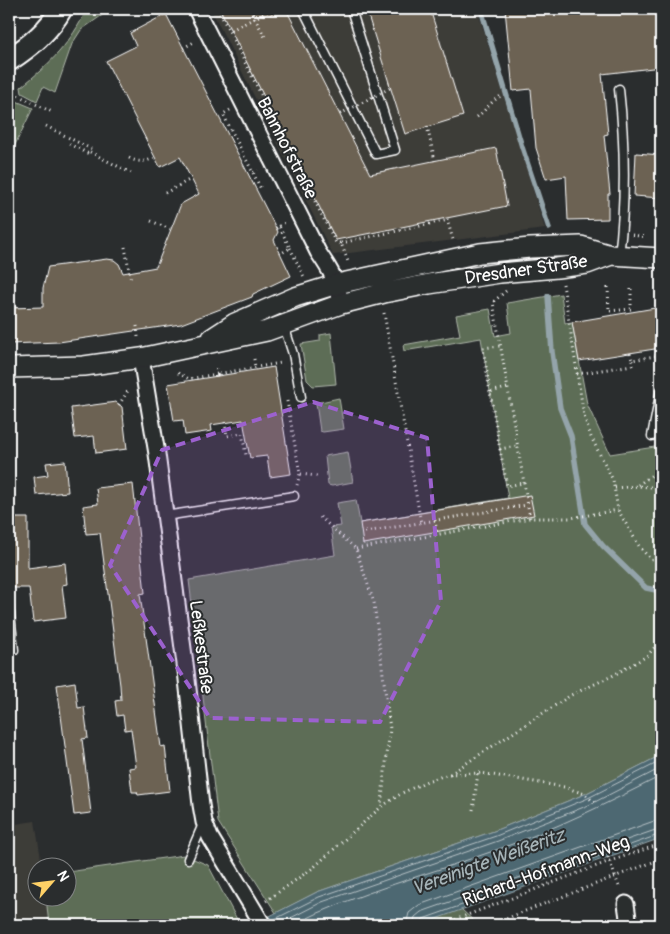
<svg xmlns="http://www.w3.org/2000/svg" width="670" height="934" viewBox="0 0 670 934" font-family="Pangolin,sans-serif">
<rect width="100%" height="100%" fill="#2a2d2e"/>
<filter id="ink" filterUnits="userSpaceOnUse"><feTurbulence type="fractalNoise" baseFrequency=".02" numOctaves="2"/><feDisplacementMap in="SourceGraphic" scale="10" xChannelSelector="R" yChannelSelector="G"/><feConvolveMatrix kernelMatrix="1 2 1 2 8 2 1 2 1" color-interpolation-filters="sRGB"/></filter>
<g filter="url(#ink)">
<!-- built -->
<path fill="#3e3d39" d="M211 9H477L545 229 333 255Z
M35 821 42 866H38V896L46 897 49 925H9V825Z"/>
<!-- green -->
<path fill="#5d6d56" stroke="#aeb6aa" d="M87 9H111L81 30 72 44 55 93 43 87 37 101 22 93 21 87C51 63 70 44 87 9Z
M9 98 33 108 11 153 9 152Z
M561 294 565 323 572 322 587 404 610 454 661 446V755L585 794 494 831 317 892 276 913 218 822 189 580 335 555 331 527 341 526 337 503 356 500 360 523 508 498 481 338 404 351 403 345 460 335 456 315 490 309 495 336 511 333 507 303Z
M331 333 336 384 313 386 307 380 301 344 320 341V335Z
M339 398 344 429 323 432 320 431 316 403Z
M348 452 353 482 332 486 328 485 325 456Z
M184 855 208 865 240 925H49L46 897 68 896V872Z
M461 909 478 925H419Z"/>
<!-- water -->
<path fill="#4d6872" stroke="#94a4aa" d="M661 755V838L419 925H252L317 892 494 831 585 794Z"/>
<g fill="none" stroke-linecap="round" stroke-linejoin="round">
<!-- shore -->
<path stroke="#b8c3c7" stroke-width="1" d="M271 921 319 897 496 836 586 799 661 761
M277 925 322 902 498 841 589 805 661 768
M293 925C358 892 430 874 499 849 555 829 608 803 661 776
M406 925 409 913 419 905 654 821 661 820
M413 925 415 917 421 912 661 828
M420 925 423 919 661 834"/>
<!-- stream -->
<path stroke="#94a4aa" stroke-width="5.5" d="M481 9 522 147 549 228
M548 296 552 352 560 408 571 436 585 524 603 546 646 588 661 591"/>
</g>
<!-- building -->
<path fill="#6c6253" stroke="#fff" d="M220 9H286L370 174 496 148 507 206 336 240Z
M366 9H430L463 116 405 134Z
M505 9H661V67L602 74 608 134 604 135 610 194H608V219L568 220 566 176 546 179 536 148 531 89 513 91Z
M166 14 278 232 274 240 291 276 253 294 252 297 181 324 59 342 9 344 10 308 43 307V288L48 267 107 259 114 260 119 264 123 273 156 267 181 204 199 194 180 157 160 167 106 61 136 46 130 33Z
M636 153 661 155V198L634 196Z
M661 307V348L579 361 572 322Z
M274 367 291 474 270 477 267 456 250 458 243 420 211 425 212 431 185 435 183 420 174 421 168 384Z
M116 402 122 407 127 449 96 453 94 436 75 438 71 408Z
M65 461 68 492 36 495 34 477 48 475 46 463Z
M133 484 145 593 140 594 161 747 165 746 170 791 138 795 137 792H132L129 768 136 767 131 729 125 730 123 715 117 716 115 701 121 700 120 685 100 533 86 534 83 506 98 504 96 488Z
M530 495 534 515 363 544 360 523Z
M9 518H28V568L65 563 67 584 62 585 66 618 33 622 29 588H9Z
M75 682 78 708 84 707 88 738 82 739 91 813 74 815 57 685Z"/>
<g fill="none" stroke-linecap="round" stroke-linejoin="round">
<!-- service casing -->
<g stroke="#fff" stroke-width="11">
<path id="service" d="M303 9 376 154 395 150 351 9
M619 89C625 144 626 200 619 256
M284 326 293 354 301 397
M652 436 661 390
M165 516 294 496
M9 606 14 650
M188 859 203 824"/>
</g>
<!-- minor casing -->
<g stroke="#fff" stroke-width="19">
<path id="minor" d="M196 9 318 252C331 271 337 281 341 304
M141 358 157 454 186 671 201 805 204 822 210 837 263 925
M626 904 629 925"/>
</g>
<!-- tertiary casing -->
<g stroke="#fff" stroke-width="22">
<path id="tertiary" d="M212 338 235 323 295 297 337 284 480 253 530 248 581 246 611 255 661 258
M9 368 84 366 141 358 267 331 341 304 384 293 429 284 500 273 557 268 587 264 611 255"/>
</g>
<!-- secondary casing -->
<g stroke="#fff" stroke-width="25">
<path id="secondary" d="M9 60C30 46 49 31 61 9"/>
</g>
<!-- path -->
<path stroke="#fff" stroke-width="3" stroke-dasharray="1 4" stroke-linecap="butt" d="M218 9 336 243H341L349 264
M250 9 266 39
M269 9 273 18
M282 9 283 12
M231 30 273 9
M183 48 194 42
M9 91 52 112
M230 110 223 114 253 173 258 170
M477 117C486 110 491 101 501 96
M46 126 91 149
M427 126 435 161
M69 144 89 154
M90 152 131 173
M129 158C139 163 146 162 156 157
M253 173 261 189
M165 193 191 179
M447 219 453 240
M151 221 170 229
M279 226 285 223
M276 228 279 226 290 248 280 254
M632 235 646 237
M341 243 448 220
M125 247 131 281
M290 248 304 277
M563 284 584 416 591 437 613 480 618 510 639 546 651 560 661 564
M608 287 609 311 631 309V286
M506 291 493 302 530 518
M9 305H17L16 308
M384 313 421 523
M137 326 138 337
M630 353 632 360 661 355
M254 359 255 368
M178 373 189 379 217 374 216 366
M577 374 632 365V360
M218 376 217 374 281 363
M507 388 490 392 500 449 517 446
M490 392 483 348 500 346
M287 401 300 474 317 476
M119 405 129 389
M225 422 227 436 242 433 246 455
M500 449 507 486 523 483
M297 485 300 474
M638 485 655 473 661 465
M615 488 638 486 661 488
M320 517 356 549 374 603 390 729 381 806
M435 520 437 535
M365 532 527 505
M356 549 530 518H571L618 510
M450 774 571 695 612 676 647 656 661 640
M473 810 478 773
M608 857 620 889
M266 901 313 868 381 807 402 793 427 781 449 774 481 773 564 787 585 794 597 805
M441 925 610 861 661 844
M493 925 515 915 661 859"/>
<!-- service -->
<use href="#service" stroke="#2a2d2e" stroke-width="8"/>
<!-- minor -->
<use href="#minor" stroke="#2a2d2e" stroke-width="15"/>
<!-- tertiary -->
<use href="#tertiary" stroke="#2a2d2e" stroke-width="19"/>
<!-- secondary -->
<use href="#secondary" stroke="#2a2d2e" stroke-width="21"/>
<!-- path-bridge -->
<path stroke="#fff" stroke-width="3" stroke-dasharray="1 4" stroke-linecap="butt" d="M340 114 390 88"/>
</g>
</g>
<!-- marked area -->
<path fill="#9c61cf" fill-opacity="0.2" stroke="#9c61cf" stroke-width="4" stroke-dasharray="10 6" stroke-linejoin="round" d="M313 402 427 438 441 601 380 722 210 718 110 565 162 450Z"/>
<g text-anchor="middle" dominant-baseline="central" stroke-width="4" stroke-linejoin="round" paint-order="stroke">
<!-- street labels -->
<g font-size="18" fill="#fff" stroke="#2a2d2e">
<text transform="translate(287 148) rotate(63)">Bahnhofstraße</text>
<text transform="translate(526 270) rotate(-8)">Dresdner Straße</text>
<text transform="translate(201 647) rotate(83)">Leßkestraße</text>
<text transform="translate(546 871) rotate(-20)">Richard-Hofmann-Weg</text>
</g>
<!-- water labels -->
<g font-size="19" font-style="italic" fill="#a6b4b8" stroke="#2a2d2e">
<text transform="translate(488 862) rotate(-20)">Vereinigte Weißeritz</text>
</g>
</g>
<!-- margin -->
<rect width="670" height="934" fill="none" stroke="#2a2d2e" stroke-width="30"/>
<rect x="15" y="15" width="640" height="904" fill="none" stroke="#fff" stroke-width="2" filter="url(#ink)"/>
<!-- north arrow -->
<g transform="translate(52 882) rotate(62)"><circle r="24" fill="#2a2d2e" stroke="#7f8182"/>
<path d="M0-4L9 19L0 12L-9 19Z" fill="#ffd166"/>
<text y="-8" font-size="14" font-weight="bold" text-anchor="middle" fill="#ffffff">N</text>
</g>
</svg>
